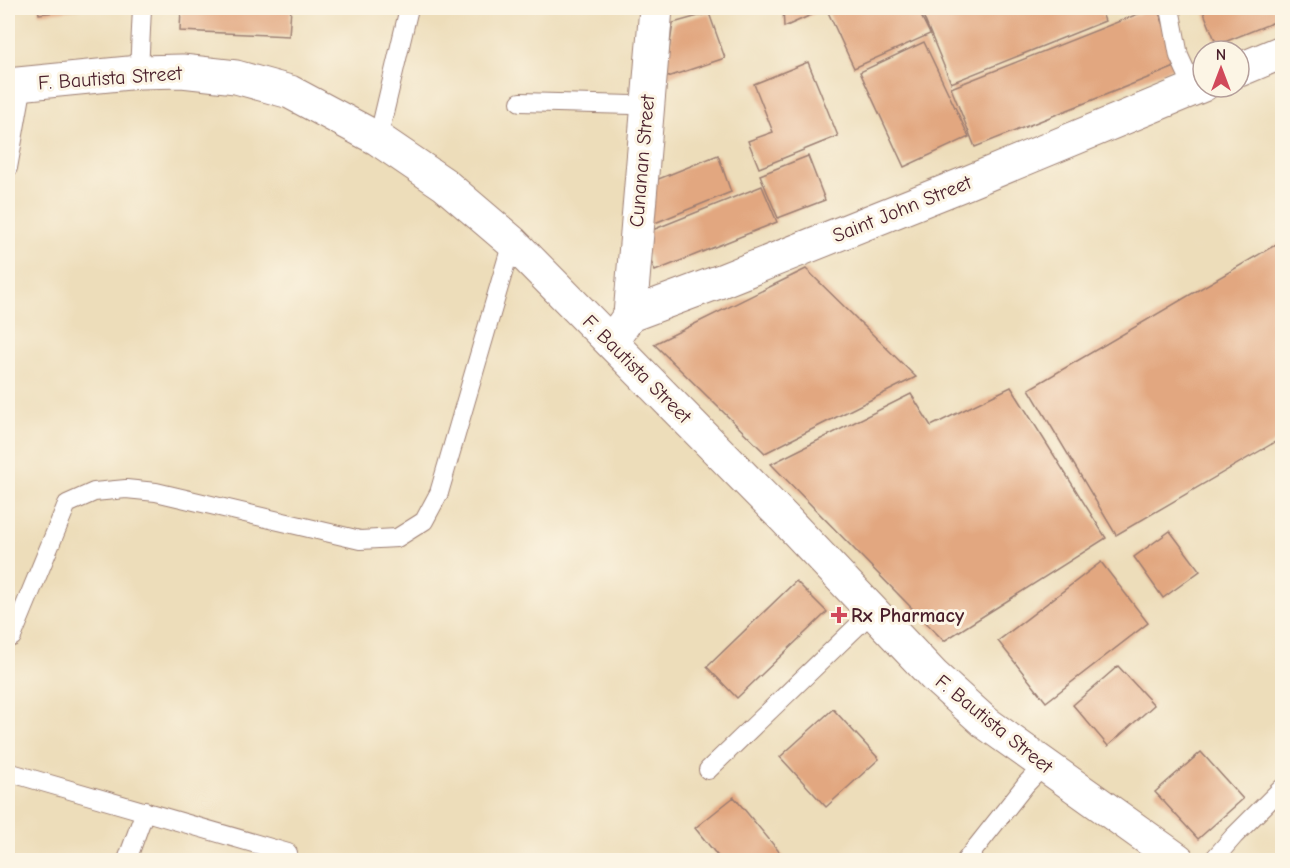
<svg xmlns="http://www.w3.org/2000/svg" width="1290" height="868" viewBox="0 0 1290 868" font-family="'Comic Neue',sans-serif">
<rect width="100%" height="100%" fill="#fcf5e5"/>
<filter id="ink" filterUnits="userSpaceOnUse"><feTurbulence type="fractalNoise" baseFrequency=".0167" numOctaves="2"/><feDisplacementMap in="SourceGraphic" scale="12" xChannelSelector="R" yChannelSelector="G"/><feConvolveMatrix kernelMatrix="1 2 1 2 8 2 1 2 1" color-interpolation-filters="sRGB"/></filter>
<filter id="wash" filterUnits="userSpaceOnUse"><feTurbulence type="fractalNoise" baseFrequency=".008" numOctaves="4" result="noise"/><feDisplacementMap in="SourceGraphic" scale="24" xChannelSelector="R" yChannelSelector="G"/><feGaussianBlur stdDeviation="1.35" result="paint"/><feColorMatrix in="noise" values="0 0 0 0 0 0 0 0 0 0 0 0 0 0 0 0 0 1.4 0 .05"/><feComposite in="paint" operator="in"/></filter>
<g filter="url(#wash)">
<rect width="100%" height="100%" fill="#edddba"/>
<g id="blocks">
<!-- building -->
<path fill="#e2a780" d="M38 8H80V9L39 14Z
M181 8H291L289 36 180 31Z
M674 8H771V12L674 10Z
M783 8H827L784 27Z
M834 8H917L930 34 854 68 827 10Z
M920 8H1100L1105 21 951 83Z
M1153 8H1157L1180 65 975 147 951 88Z
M1202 8H1278L1282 19 1217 45Z
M709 13 725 58 665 78 673 23Z
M924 42 969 137 904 167 860 72Z
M808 62 838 136 759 168 748 141 773 132 754 84Z
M718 155 731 192 645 227 651 182Z
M808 156 825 200 778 218 760 175Z
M762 186 777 222 655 271 640 235Z
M1282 241V438L1116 535 1029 389Z
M806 269 916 377 765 453 654 344Z
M1011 387 1106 538 944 641 771 464 911 394 931 426Z
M1170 531 1200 571 1163 598 1134 557Z
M1101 562 1148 623 1046 702 998 641Z
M796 581 827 612 737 698 707 667Z
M1118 666 1154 705 1108 746 1073 705Z
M833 709 879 759 826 807 780 757Z
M1201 752 1243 799 1198 839 1155 792Z
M734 797 786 860H721L695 828Z"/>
</g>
</g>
<g filter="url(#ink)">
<use href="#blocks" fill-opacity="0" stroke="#9c7e72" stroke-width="1.5"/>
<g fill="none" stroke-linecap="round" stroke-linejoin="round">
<!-- service casing -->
<g stroke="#9c7e72" stroke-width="20">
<path id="service" d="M1170 8 1179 56 1194 89
M139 72 142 8
M520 102 632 105 647 100
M378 139 409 8
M8 168 23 84
M12 637 67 504 94 492 126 489 156 492 360 540 397 538 424 521 439 493 512 242
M708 770 873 611
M8 772 288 853
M127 860 145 811
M966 860 1026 784 1044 765
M1213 860 1234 836 1282 788"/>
</g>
<!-- minor casing -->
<g stroke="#9c7e72" stroke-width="35">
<path id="minor" d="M1239 70 1282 52
M630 315 656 8
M611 342 630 315 721 281 964 184 1203 85"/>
</g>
<!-- secondary casing -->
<g stroke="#9c7e72" stroke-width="35">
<path id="secondary" d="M8 85 139 72 182 71 236 77 290 92 378 139 444 184 512 242 785 519 934 676 986 723 1178 860"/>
</g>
<!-- service -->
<use href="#service" stroke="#fff" stroke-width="18"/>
<!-- minor -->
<use href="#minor" stroke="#fff" stroke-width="33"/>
<!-- secondary -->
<use href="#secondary" stroke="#fff" stroke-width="33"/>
</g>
</g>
<!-- markers -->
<path fill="#d1495b" stroke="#fcf5e5" stroke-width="2" d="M836 606h6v6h6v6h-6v6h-6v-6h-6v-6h6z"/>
<g text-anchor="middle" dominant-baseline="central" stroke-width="6" stroke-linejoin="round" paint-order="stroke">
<!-- street labels -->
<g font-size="20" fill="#4a1f2b" stroke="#fcf5e5">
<text transform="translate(110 78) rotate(-4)">F. Bautista Street</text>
<text transform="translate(642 161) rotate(-85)">Cunanan Street</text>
<text transform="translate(902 209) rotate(-22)">Saint John Street</text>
<text transform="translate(637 369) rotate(45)">F. Bautista Street</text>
<text transform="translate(994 724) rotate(39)">F. Bautista Street</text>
</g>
<!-- poi labels -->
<g font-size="20" font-weight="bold" fill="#4a1f2b" stroke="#fcf5e5" text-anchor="start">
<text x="851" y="615">Rx Pharmacy</text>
</g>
</g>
<!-- margin -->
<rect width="1290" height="868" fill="none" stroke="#fcf5e5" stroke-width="30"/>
<!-- north arrow -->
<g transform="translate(1221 69)"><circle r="28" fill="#fcf5e5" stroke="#b59f9b" stroke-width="1.5"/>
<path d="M0-4.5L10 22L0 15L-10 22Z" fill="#d1495b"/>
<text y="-9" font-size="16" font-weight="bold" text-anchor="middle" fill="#4a1f2b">N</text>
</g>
</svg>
